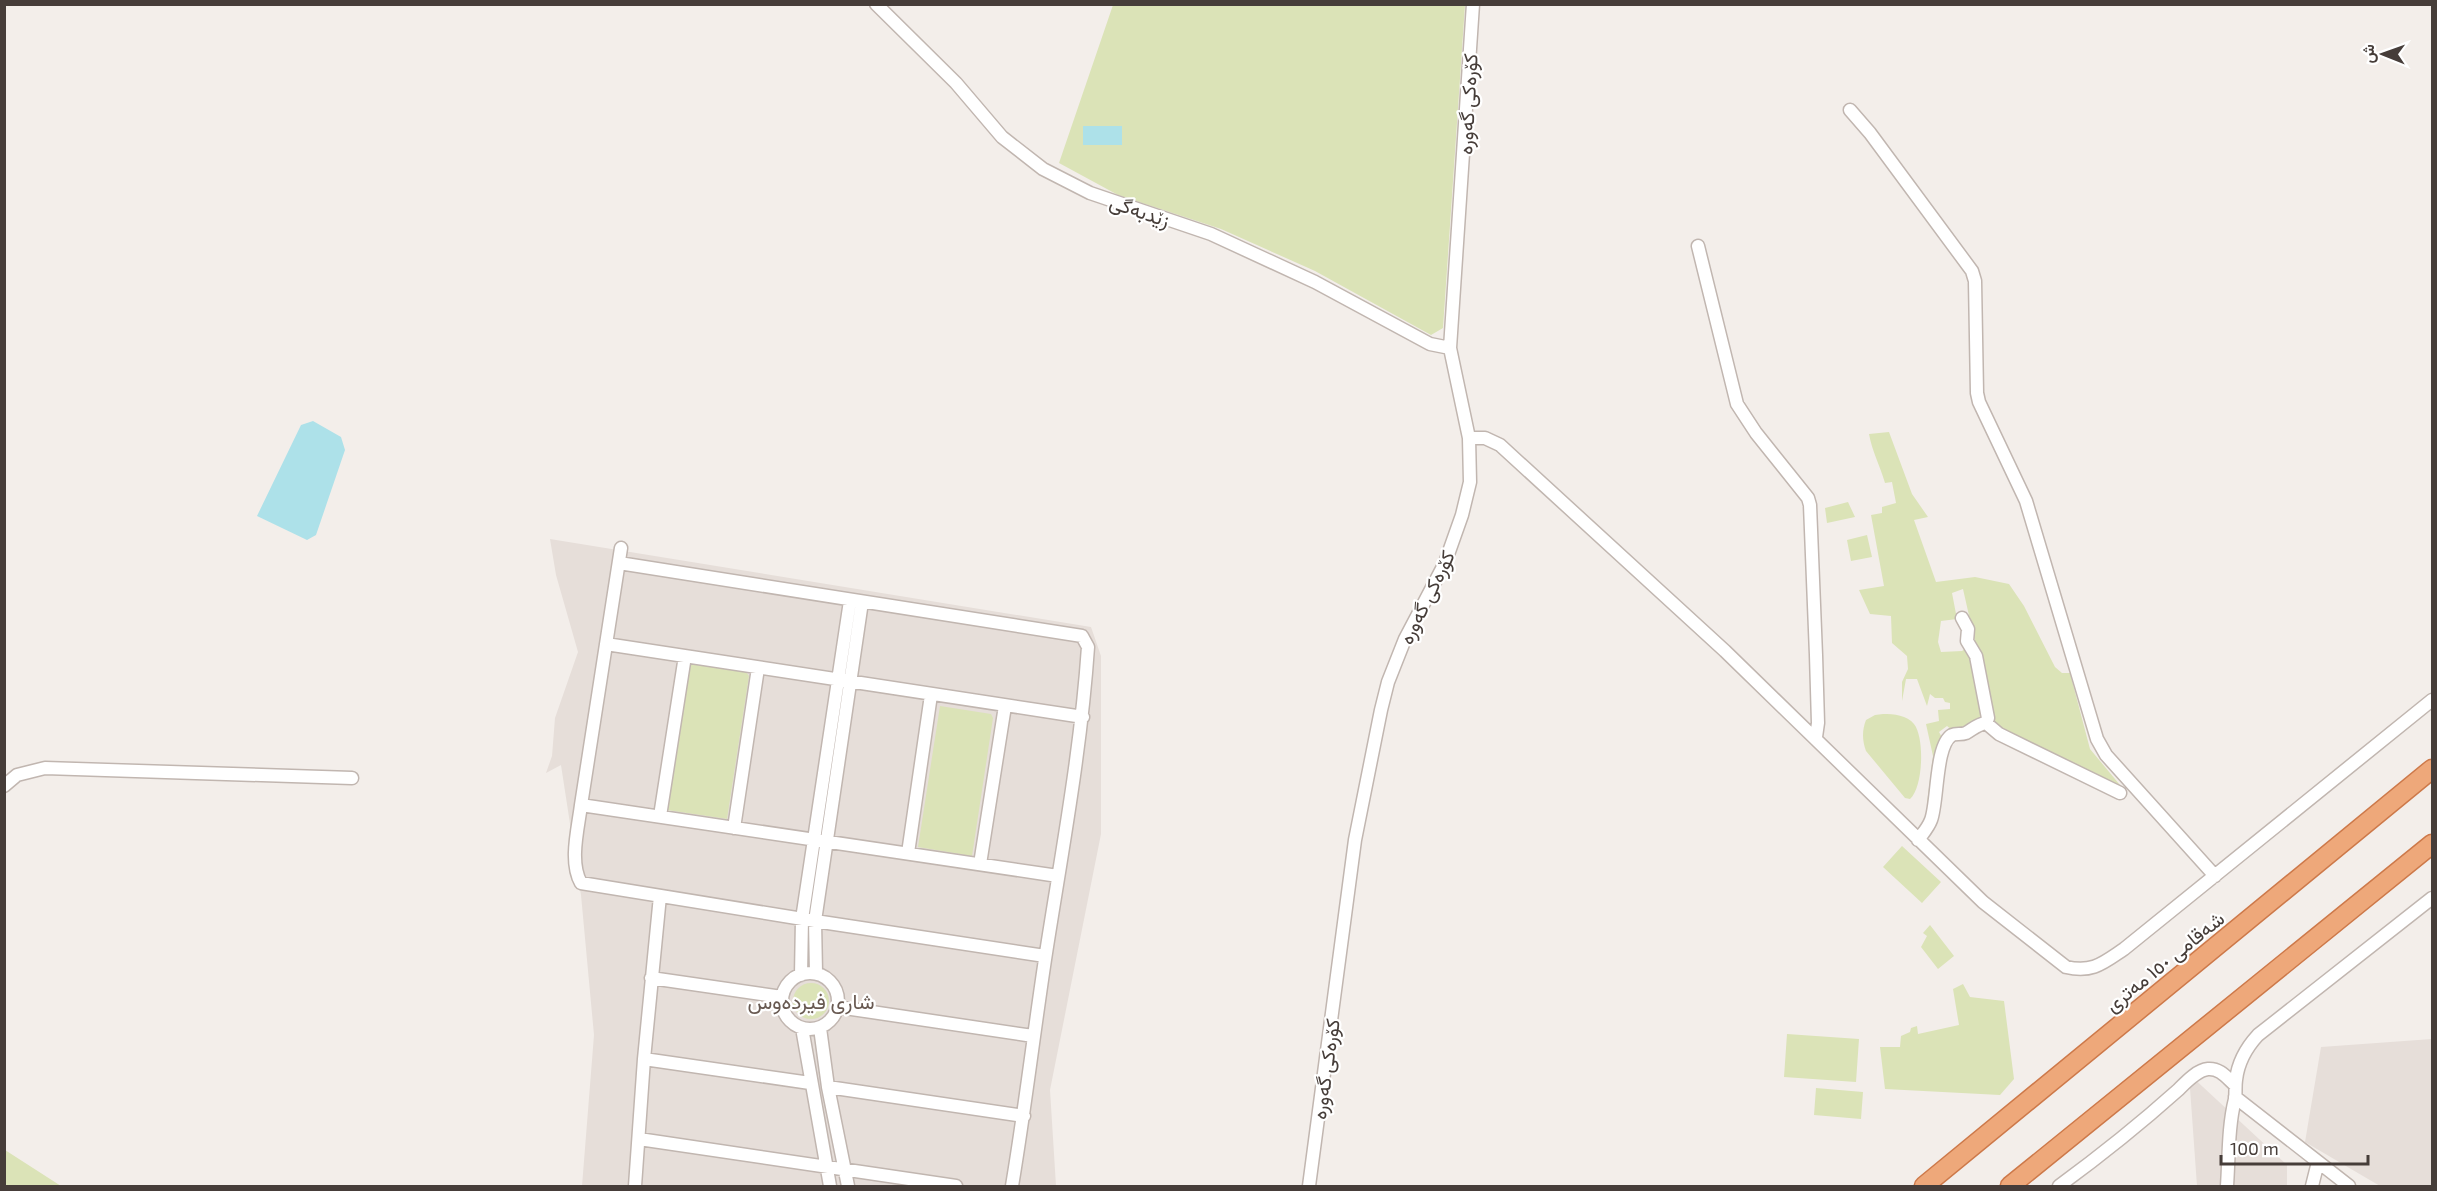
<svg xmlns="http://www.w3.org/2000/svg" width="2437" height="1191" viewBox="0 0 2437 1191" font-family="'Exo 2',Vazirmatn,sans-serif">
<rect width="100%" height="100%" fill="#f3eeea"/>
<!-- residential -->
<path fill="#e6ded9" d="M550 539 1091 627 1101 656V834L1050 1090 1056 1186H582L594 1035 581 895 561 765 546 773 552 756 555 718 578 652 556 575Z
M2432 1039V1186H2380L2305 1142 2321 1047Z
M2189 1074 2287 1165V1186H2197Z"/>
<!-- green -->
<path fill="#dbe3b7" d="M1113 5H1465L1443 328 1431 335 1315 271 1221 229 1118 195 1059 163Z
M1889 432 1912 494 1928 517 1914 520 1936 582 1975 577 2009 584 2024 606 2055 667 2062 673H2070L2090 749 2120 785 2122 791 1994 726 1963 589 1952 593 1957 619 1941 621 1938 642 1941 652 1962 651 1969 646 1984 720 1952 730 1947 726 1939 732 1944 741 1931 805 1927 803 1933 756 1926 724 1939 721 1938 710 1950 709V703L1945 702 1943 698H1935L1930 694 1927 706 1917 679H1906L1902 701V682L1908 669 1907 656 1892 643 1891 616 1870 614 1859 590 1884 586 1871 515 1882 513V507L1896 503 1892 482 1885 483C1880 466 1872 451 1869 434Z
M1848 502 1855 517 1827 523 1825 508Z
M1867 535 1872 557 1851 561 1847 540Z
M690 663 746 672 749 676 727 819 667 810Z
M940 706 991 714 993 718 972 856 918 847Z
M1883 714C1894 714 1907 715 1914 724 1925 738 1923 788 1910 799L1905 798 1866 751C1862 740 1862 730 1866 720L1875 715Z
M1902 846 1941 882 1922 903 1883 867Z
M1930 925 1954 956 1938 969 1921 947 1927 936 1923 933Z
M793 1001a18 18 0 1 1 36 0a18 18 0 1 1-36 0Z
M1963 984 1970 997 2004 1001 2014 1079 2000 1095 1885 1089 1880 1047H1900L1901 1036 1910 1032 1911 1028 1917 1026 1918 1034 1959 1025 1953 989Z
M1787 1034 1859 1039 1856 1082 1784 1077Z
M1816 1088 1863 1092 1861 1119 1814 1115Z
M4 1150H5L61 1186H8L5 1184Z"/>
<!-- water -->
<path fill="#ade1e9" d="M1083 126H1122V145H1083Z
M313 421 341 437 345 450 316 535 307 540 257 516 301 425Z"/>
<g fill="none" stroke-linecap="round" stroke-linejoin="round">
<!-- minor casing -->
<g stroke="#c1b6b0" stroke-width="15">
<path id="minor" d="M876 4 956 83 1002 137 1043 169 1090 193 1211 234 1315 282 1430 344 1450 348
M1850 110 1870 133 1972 271 1975 281 1977 393 1979 402 2026 501 2097 739 2106 755 2215 876
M1698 246 1737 404 1756 433 1808 498 1810 505 1816 655 1818 723 1816 737
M1469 438H1485L1500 445 1725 651 1983 902 2066 967C2093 973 2103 963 2124 949L2432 700
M621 548 581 805C578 829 569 862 581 883L815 921 1045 956
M619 563 1082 636 1088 647C1081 750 1062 851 1046 953 1034 1031 1025 1109 1012 1186
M606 644 1083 717
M1986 723 1999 734 2120 793
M4 786 17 775 45 768 352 778
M581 805 1058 876
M660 816 685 656
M734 828 758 668
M1918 840C1923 833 1928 828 1931 820 1938 802 1935 745 1952 735 1956 733 1961 735 1966 733 1973 729 1978 724 1986 723L1988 718 1976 656 1967 641 1968 629 1962 618
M908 853 931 695
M980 864 1005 706
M782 1001a28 28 0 1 1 56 0a28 28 0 1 1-56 0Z
M816 973 815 921 862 602
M801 975 802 919 850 601
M651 978 782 997
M838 1007 1033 1036
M802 1028 830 1186
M820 1028 828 1087 848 1186
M644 1059 810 1083
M828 1087 1024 1116
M2235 1097 2349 1186
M639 1139 956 1186
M635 1186 644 1059 660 896
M1309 1186 1355 840 1381 710 1388 682 1405 639 1445 563 1462 515 1470 482 1469 438 1450 348 1473 4
M2059 1186C2100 1156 2140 1124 2178 1090 2186 1082 2197 1070 2208 1069 2220 1068 2227 1078 2235 1085
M2227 1186C2229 1157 2228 1127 2235 1099 2236 1093 2235 1086 2236 1080 2238 1062 2246 1048 2258 1035L2432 898
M2312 1186 2318 1162"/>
</g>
<!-- highway casing -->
<g stroke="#cd794a" stroke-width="21">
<path id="highway" d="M1924 1186 2432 769
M2010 1186 2432 844"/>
</g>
<!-- minor -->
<use href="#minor" stroke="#fff" stroke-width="12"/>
<!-- highway -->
<use href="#highway" stroke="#eea87a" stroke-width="18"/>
</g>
<g text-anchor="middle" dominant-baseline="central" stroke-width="4.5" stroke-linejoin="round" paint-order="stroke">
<!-- street labels -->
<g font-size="20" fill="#463d39" stroke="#fff">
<text transform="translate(1467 104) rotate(-87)">کۆرەکی گەورە</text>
<text transform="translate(1140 210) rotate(19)">زێدبەگی</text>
<text transform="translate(1426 597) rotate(-64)">کۆرەکی گەورە</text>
<text transform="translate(2164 961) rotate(-39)">شەقامی ١٥٠ مەتری</text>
<text transform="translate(1325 1069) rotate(-82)">کۆرەکی گەورە</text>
</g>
<!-- neighbourhood labels -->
<g font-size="21" fill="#685951" stroke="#fff">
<text x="811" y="1000">شاری فیردەوس</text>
</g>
</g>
<!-- border -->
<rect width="2437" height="1191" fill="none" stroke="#463d39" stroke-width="12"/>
<!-- north arrow -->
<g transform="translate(2383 54) rotate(271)" stroke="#ffffff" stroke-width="4.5" paint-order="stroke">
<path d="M0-4.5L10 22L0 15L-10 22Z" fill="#463d39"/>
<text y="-9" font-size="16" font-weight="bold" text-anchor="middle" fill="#463d39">ش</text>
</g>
<!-- scale -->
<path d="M2221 1155v9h147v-9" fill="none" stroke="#463d39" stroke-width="3"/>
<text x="2230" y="1155" font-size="18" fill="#463d39" stroke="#ffffff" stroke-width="4.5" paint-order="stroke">100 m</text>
</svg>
